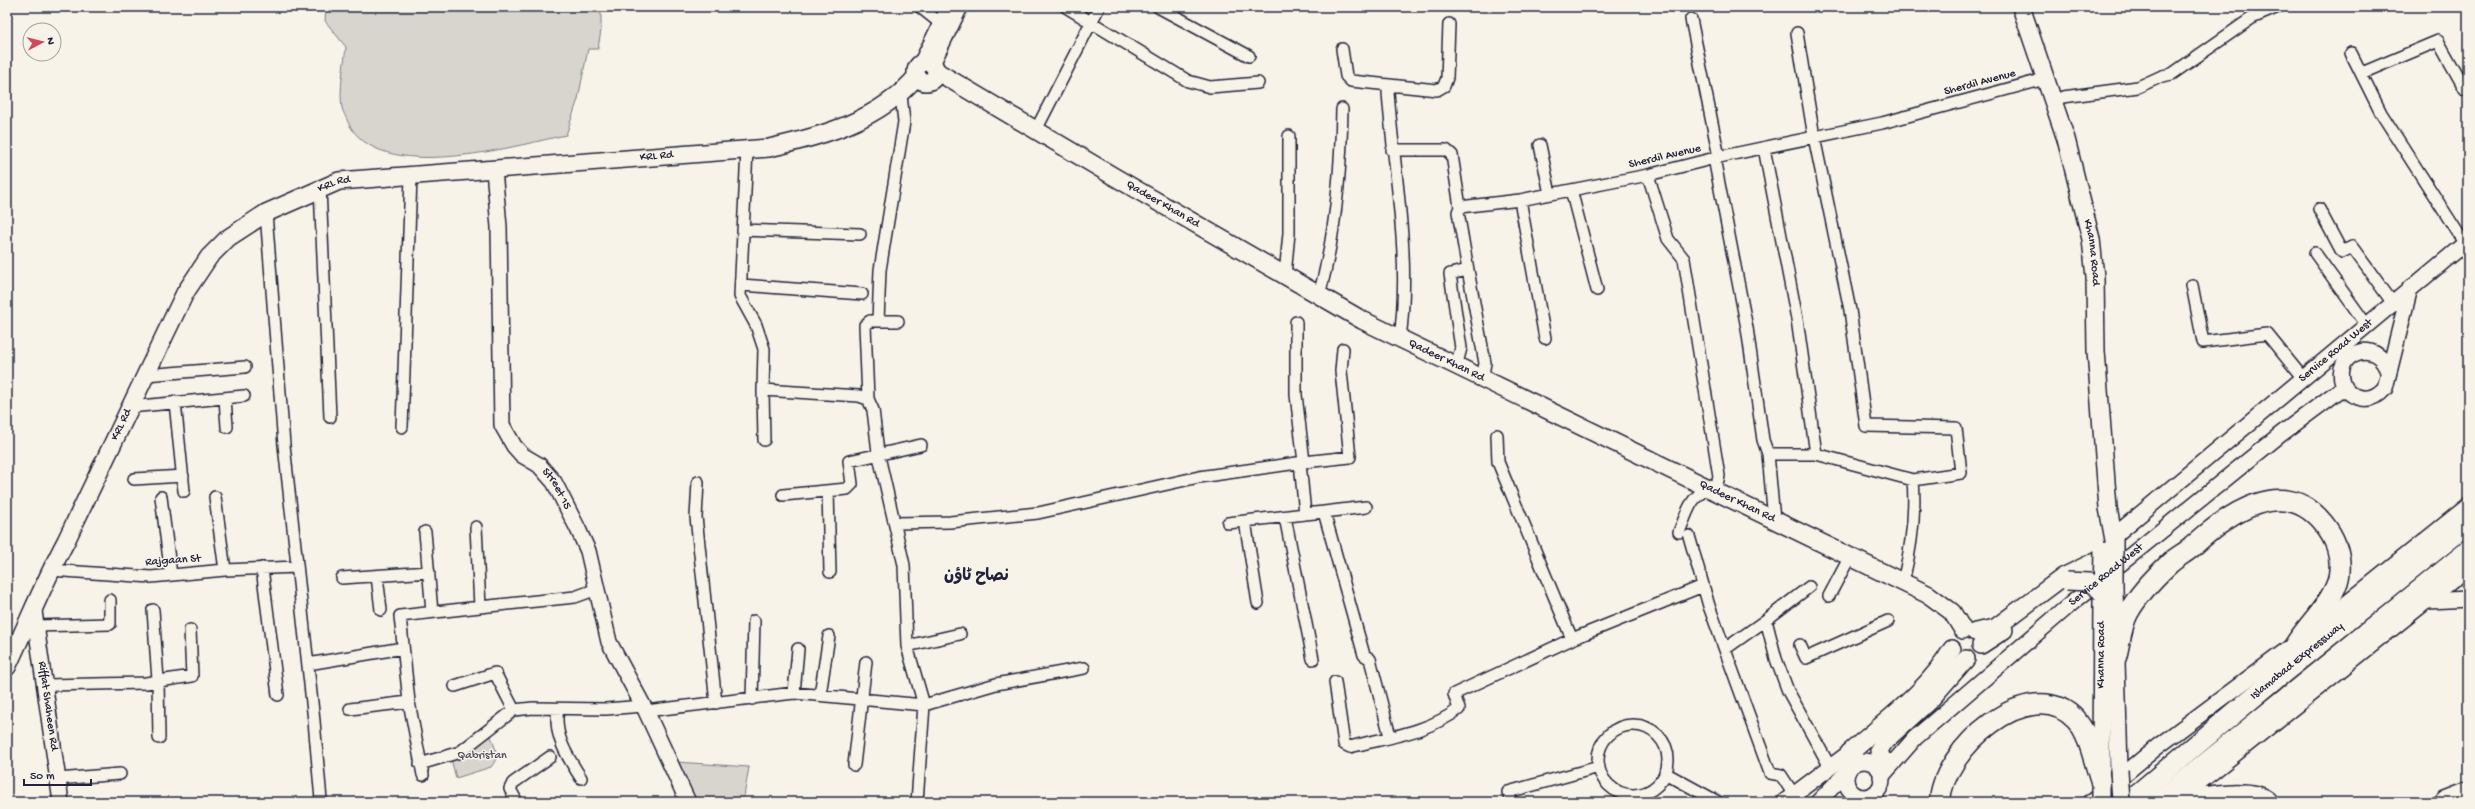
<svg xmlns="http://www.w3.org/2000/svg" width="2475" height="809" viewBox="0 0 2475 809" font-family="'Gochi Hand','Playpen Sans Arabic',sans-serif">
<rect width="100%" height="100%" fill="#f7f3e8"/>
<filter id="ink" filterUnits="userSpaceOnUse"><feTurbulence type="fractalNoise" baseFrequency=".025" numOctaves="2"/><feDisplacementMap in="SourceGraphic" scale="8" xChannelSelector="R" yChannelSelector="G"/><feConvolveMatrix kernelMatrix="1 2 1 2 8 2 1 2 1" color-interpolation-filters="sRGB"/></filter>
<g filter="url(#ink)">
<!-- green -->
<path fill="#d8d5cf" stroke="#7d7c85" d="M326 7H601V30L598 49H588L578 99 566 135C513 146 378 186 348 122 346 117 343 112 342 108 339 89 344 66 346 47L325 21Z
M488 735 491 736C495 748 500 757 491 767L456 778 451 759Z
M677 762 749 767 743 802H693Z"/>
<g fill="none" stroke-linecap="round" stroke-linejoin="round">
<!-- street casing -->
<g stroke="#22223b" stroke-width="14">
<path id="street" d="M920 7 940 23
M1066 7 1188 81 1210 87 1258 83
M1158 7 1249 56
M1691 19 1719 157
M1342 49 1346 76 1351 81 1437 90 1444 86 1447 78 1449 24
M2351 53 2381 113 2465 244
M2362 73 2438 41 2465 89
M1390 86 1388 92C1394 174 1411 256 1400 338
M2053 101 2063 97 2138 87 2162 76 2172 74 2252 18 2278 7
M1036 130 1099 7
M1540 145 1550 194
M1764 148 1797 319 1816 454
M747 150 740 296 756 325 764 349 763 390 859 396 868 399
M1392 150H1446L1452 155 1460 207
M1714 158 1747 328 1763 440 1768 454 1774 520
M1648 175 1668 239 1684 259 1719 476 1715 492
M320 188 330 417
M1571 190 1597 290
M1520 200 1545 338
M2319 209 2342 252 2352 247 2392 302
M266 213 284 445 314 721 321 800
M743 230 860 234
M2315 253 2366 324
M1468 270 1485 363 1482 380
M1285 275 1289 233V136
M741 285 862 294
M2192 285 2203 342 2267 334 2302 377
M1319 295C1336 235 1341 172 1342 109
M878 321 880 270 904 122 901 95
M1456 367 1461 348 1450 274 1468 270 1458 212 1460 207 1520 200 1648 175 1719 157 1882 123 2045 79
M145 375 245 367
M763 390 764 440
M225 398 227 427
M175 402 184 491
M130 407 244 396
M402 427 411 177
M1497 435 1498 462 1572 639
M1768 454H1816L1913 480 1961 473 1956 428 1866 426 1850 310 1814 137 1797 33
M1304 462 1350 457 1341 371 1343 349
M1300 463 1305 514 1324 512 1364 655 1370 659 1390 736
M134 479 183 476
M698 482 696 517 716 703
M828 491 830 572
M783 495 847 489 852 484 849 461 921 445
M161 497 171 575
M215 497 225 570
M1324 512 1366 507
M1285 517 1313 659
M1245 521 1258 603
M896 523 950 522 1038 513 1199 477 1304 462 1296 395V322
M1228 523 1305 514
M476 527 480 607 575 597 597 589
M425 532 432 612
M1679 532C1685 519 1689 501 1701 493
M1689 536 1709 606 1770 773 1781 775 1794 795
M262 568 278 695
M50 570 151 577 225 570 297 567
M377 576 381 610
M342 578 429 572
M1903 582C1911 549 1916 515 1913 480
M1809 587 1766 620 1776 659 1788 691 1830 767
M1829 596 1846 564
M153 610 158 680 159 738
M36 626 110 624V600
M1800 645 1806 658 1888 621
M907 646 960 634
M1725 649 1766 620
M308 664 403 648
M1335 682 1344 744 1350 747C1388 737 1427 733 1459 709L1454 694 1572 639 1703 586
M45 685 146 683 192 676 190 630
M455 686 495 673 514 710
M794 693 798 649
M820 695 829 636
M752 699 754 621
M350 709 409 702
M558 709C553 735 567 756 581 778
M646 711 794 693 924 705 907 646 904 565 878 452 873 410 868 399 865 325 870 321H898
M1598 760a35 35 0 1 1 70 0a35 35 0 1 1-70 0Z
M420 764 460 752 514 710 533 708 606 709 643 706
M854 765 866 662
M1665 773 1718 802
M423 775 409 702 400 616 480 607
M58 779 120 774
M517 802 510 789 513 783 550 757
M917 802 924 705 996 684 1084 668
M1511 802 1508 792 1599 767"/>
</g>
<!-- secondary casing -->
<g stroke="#22223b" stroke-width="18">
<g id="secondary">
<path d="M922 62 949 7"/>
<path d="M932 64 960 7"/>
<path id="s1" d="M494 170 499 227 502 425 514 446 522 455 539 465 554 482 578 529 588 551 609 642 646 711 688 802"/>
<path d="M2388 372C2379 336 2332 352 2343 383 2345 390 2351 395 2358 397 2369 401 2378 396 2385 388L2410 288"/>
<path id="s2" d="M2114 536 2468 241"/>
<path d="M2428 601 2468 599"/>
<path id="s3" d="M34 611 61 802"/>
<path d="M2311 632 2468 506"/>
<circle cx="1864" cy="779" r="18"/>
<path id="s4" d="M1881 777 1915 738 2072 603 2281 434 2344 387"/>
<path d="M2176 801 2468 568"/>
<path d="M1784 802 1849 753 1855 763"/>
<path d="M1818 802 1848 771"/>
<path d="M2091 802 2157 747 2292 646"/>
<path d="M2441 802 2445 798 2468 789"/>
</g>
</g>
<!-- primary casing -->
<g stroke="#22223b" stroke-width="20">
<g id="primary">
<path id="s5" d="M2021 7 2066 139 2091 239 2095 277 2096 351 2108 508 2114 540"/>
<circle cx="926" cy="72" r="10"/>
<path id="s6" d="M936 71 1113 176 1362 320 1929 595 1952 612 1963 630"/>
<path d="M2114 588 2119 770"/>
<path d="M1975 632 1995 628 2063 577 2102 558"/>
<path d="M1981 645 2004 630"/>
<path id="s7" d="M7 667C27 625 44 582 66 541L185 293 209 257 228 238 266 213 339 181 769 148C823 136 880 120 917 76"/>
<path d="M1849 753C1886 720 1927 692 1952 649"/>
<path d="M1892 763 1886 762 1882 760 1879 750 1885 741 1931 699 1966 659"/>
<path id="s8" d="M2101 770 2102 594"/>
</g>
</g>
<!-- highway casing -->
<g stroke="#22223b" stroke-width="23">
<g id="highway">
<path d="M2116 657C2120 643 2121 626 2128 613 2138 595 2154 578 2169 564 2176 557 2186 553 2193 546 2228 514 2284 474 2323 523 2336 539 2342 555 2339 576 2335 600 2307 625 2295 645 2289 654 2285 665 2280 675"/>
<path d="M1940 802C1941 751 2030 670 2076 720 2090 736 2094 762 2101 782"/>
<path id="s9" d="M2128 802 2269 684 2468 524"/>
<path d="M2158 802 2468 551"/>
<path d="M2176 802C2198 798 2250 787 2268 802"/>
</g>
</g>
<!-- street -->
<use href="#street" stroke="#f7f3e8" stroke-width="11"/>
<!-- secondary -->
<use href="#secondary" stroke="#f7f3e8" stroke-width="15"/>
<!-- primary -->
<use href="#primary" stroke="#f7f3e8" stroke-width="17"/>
<!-- highway -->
<use href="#highway" stroke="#f7f3e8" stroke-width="20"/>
<!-- primary-bridge casing -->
<g stroke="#22223b" stroke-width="20" stroke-linecap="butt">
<path id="primary-bridge" d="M2114 540V588
M2067 581 2089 582 2102 592
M2102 594 2103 551
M2119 770 2121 802
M2101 786V802"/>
</g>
<!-- primary-bridge -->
<use href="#primary-bridge" stroke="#f7f3e8" stroke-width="17"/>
</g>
</g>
<g text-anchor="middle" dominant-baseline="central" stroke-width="3" stroke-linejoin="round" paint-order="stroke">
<!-- street labels -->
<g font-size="12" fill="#22223b" stroke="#f7f3e8">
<text transform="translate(1980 83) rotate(-15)">Sherdil Avenue</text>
<text stroke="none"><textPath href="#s7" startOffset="928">KRL Rd</textPath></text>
<text transform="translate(1665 157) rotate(-13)">Sherdil Avenue</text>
<text stroke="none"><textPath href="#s7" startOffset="604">KRL Rd</textPath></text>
<text stroke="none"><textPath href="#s6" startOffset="263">Qadeer Khan Rd</textPath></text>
<text stroke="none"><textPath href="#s5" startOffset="256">Khanna Road</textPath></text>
<text stroke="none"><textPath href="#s2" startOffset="289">Service Road West</textPath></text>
<text stroke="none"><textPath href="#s6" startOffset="587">Qadeer Khan Rd</textPath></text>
<text stroke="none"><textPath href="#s7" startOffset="268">KRL Rd</textPath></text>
<text stroke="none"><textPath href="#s1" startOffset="341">Street 15</textPath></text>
<text stroke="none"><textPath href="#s6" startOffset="910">Qadeer Khan Rd</textPath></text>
<text transform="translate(173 561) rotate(-4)">Rajgaan St</text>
<text stroke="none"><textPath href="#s4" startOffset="303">Service Road West</textPath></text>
<text stroke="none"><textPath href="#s8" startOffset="115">Khanna Road</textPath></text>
<text stroke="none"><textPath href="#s9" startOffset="220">Islamabad Expressway</textPath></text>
<text stroke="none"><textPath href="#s3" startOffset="96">Riffat Shaheen Rd</textPath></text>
</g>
<!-- park labels -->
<g font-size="12" fill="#504f60" stroke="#f7f3e8">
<text x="482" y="756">Qabristan</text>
</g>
<!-- district labels -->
<g font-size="16" font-weight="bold" fill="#22223b" stroke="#f7f3e8">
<text x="977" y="577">نصاح ٹاؤن</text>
</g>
</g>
<!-- margin -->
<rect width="2475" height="809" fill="none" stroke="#f7f3e8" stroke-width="24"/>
<rect x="12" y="12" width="2451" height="785" fill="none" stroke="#22223b" stroke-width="1.5" filter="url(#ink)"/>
<!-- north arrow -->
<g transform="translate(42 42) rotate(83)"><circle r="19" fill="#f7f3e8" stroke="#a29fa3"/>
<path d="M0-3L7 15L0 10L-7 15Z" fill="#d1495b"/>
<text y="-6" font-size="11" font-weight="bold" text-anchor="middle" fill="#22223b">N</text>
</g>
<!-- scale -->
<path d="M24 779v6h67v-6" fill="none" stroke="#22223b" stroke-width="2"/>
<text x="30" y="779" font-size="12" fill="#22223b" stroke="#f7f3e8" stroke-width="3" paint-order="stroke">50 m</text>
</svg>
